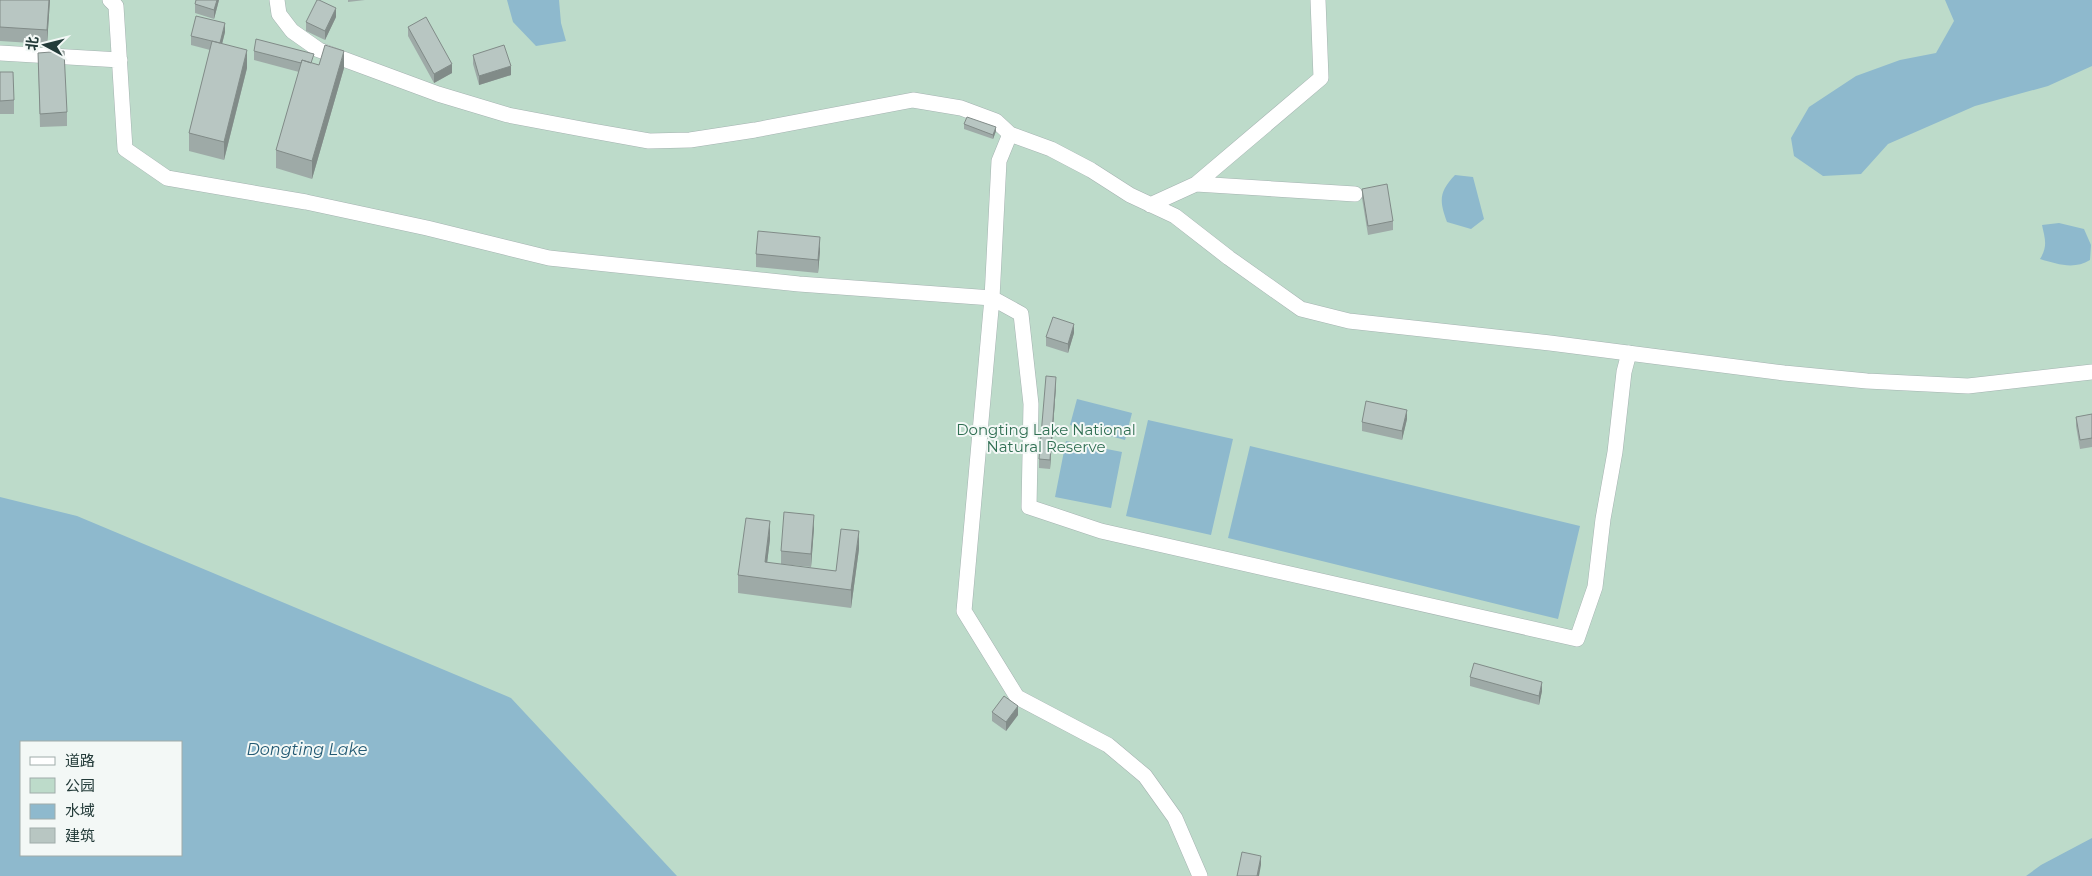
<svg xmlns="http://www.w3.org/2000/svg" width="2092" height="876" viewBox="0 0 2092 876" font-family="Montserrat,'Noto Sans SC',sans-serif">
<rect width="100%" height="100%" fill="#e2ebe9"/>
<!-- green -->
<path fill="#bddbca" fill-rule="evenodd" d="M0 0H2092V876H0ZM21 742H181V855H21Z"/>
<!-- water -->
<path fill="#8eb9cd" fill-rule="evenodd" d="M507 0H559L561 23 566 41 536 46 513 22Z
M1945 0H2092V66L2048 86 1975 106 1888 144 1861 174 1823 176 1794 156 1791 138 1809 107 1856 76 1900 60 1936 53 1954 21Z
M1455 175 1473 177 1484 219 1471 229 1447 222C1439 200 1439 192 1455 175Z
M2059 223 2084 229 2091 245 2090 260C2074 270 2057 264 2040 259 2048 246 2045 239 2042 225Z
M1077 399 1132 413 1125 440 1070 425Z
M1148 420 1233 439 1211 535 1126 516Z
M1066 441 1122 452 1111 508 1055 497Z
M1250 446 1580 526 1558 619 1228 538Z
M0 497 77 516 511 698 677 876H0ZM21 742H181V855H21Z
M2092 838V876H2026L2041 865Z"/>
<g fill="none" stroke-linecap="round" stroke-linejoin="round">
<!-- street casing -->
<g stroke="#a5b3b1" stroke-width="16">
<path id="street" d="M110 0 116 6 125 149 167 178 306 202 427 228 549 258 799 284 992 298 1021 314 1031 404 1029 507 1101 531 1577 639 1595 587 1603 519 1615 452 1624 372 1629 353
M277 0 279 14 292 31 319 50 438 94 508 115 587 130 649 141 690 140 755 130 913 100 961 108 996 121 1010 134 999 161 992 298 964 611 1017 697 1108 745 1145 776 1175 818 1200 876
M0 53 120 60
M1010 134 1051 149 1091 170 1130 195 1175 216 1229 258 1301 309 1349 321 1550 343 1784 373 1867 381 1968 386 2092 372
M1196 184 1321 78 1318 0
M1150 205 1196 184 1355 194"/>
</g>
<!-- street -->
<use href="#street" stroke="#fff" stroke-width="15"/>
</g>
<!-- wall -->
<path fill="#9eaaa7" d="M0 0H50L47 44 0 41Z
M219 0 214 19 195 13V4Z
M348 0H365L348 2Z
M336 17 325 40 306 31V22Z
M408 27 452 73 434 83 408 36Z
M225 32 222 44 247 68 224 160 189 151V133L210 50 191 45V36Z
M254 51 319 65 344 68 312 179 276 168V150L299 72 254 60Z
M38 53 67 112V126L40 127Z
M473 55 511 75 479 85 473 64Z
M0 72 14 100V114H0Z
M964 124 996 131 993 139 964 129Z
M1362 189 1393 221V230L1368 235 1362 198Z
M820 251 818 273 756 267V254Z
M1074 333 1068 353 1046 346V337Z
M1056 386 1050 469 1039 468V459Z
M2076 417H2092V447L2080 449 2076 426Z
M1407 419 1402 440 1362 431V422Z
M814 528 811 567 781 564V551Z
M770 539 767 563 836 571 859 549 851 608 738 593V575Z
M1470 677 1542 691 1539 705 1470 686Z
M992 712 1018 715 1006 731 992 721Z"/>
<!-- shaded-wall -->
<path fill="#818b88" d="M49 0H50L47 44V30Z
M217 0H219L214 19V10Z
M336 8V17L325 40V31Z
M225 23V32L220 52V43Z
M247 50V68L224 160V142Z
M344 51V68L312 179V161Z
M452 64V73L434 83V74Z
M511 66V75L479 85V76Z
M996 127V131L993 139V135Z
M820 237V251L818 273V260Z
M1074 324V333L1068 353V344Z
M1056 377V386L1050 469V460Z
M1407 410V419L1402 440V431Z
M814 515V528L811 567V554Z
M770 521V539L765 580V562Z
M859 531V549L851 608V590Z
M1542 682V691L1539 705V696Z
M1018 706V715L1006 731V722Z
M1261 856V865L1259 876H1257Z"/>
<!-- building -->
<path fill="#b8c6c2" stroke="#818b88" d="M0 0H49L47 30 0 27Z
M196 0H217L214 10 195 4Z
M317 0H319L336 8 325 31 306 22Z
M196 16 225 23 220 43 191 36Z
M426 17 452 64 434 74 408 27Z
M256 39 314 54 311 63 302 60 301 63 254 51Z
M212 41 247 50 224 142 189 133Z
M325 45 344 51 312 161 276 150 302 60 319 65Z
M504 45 511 66 479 76 473 55Z
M64 51 67 112 40 114 38 53Z
M0 72H13L14 100 0 101Z
M967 117 996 127 993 135 964 124Z
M1387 184 1393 221 1368 226 1362 189Z
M758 231 820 237 818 260 756 254Z
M1053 317 1074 324 1068 344 1046 337Z
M1046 376 1056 377 1050 460 1039 459Z
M1366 401 1407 410 1402 431 1362 422Z
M2092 414V438L2080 440 2076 417Z
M784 512 814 515 811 554 781 551Z
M746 518 770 521 765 562 836 571 841 529 859 531 851 590 738 575Z
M1474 663 1542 682 1539 696 1470 677Z
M1004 696 1018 706 1006 722 992 712Z
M1242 852 1261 856 1257 876H1237Z"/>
<g text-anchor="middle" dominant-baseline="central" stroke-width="4" stroke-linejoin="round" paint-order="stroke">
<!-- park labels -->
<g font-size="15" fill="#306f53" stroke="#f3f8f6">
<text x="1046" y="429">Dongting Lake National<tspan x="1046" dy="17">Natural Reserve</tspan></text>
</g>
<!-- water labels -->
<g font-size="16" font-style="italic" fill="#225973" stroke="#f3f8f6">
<text x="307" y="749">Dongting Lake</text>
</g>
</g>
<!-- legend -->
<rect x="20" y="741" width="162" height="115" fill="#f3f8f6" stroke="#a0acaa"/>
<rect x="30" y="757" width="25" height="8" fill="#ffffff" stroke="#a0acaa"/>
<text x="65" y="766" font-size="15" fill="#233b39">道路</text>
<rect x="30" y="778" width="25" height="15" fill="#bddbca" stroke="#a0acaa"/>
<text x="65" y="791" font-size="15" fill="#233b39">公园</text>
<rect x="30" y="804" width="25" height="15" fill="#8eb9cd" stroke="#a0acaa"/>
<text x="65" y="816" font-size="15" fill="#233b39">水域</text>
<rect x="30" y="828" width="25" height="15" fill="#b8c6c2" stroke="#a0acaa"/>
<text x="65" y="841" font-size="15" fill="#233b39">建筑</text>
<!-- north arrow -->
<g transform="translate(45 45) rotate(277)" stroke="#f3f8f6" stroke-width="4" paint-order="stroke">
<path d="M0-4L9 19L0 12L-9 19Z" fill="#233b39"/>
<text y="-8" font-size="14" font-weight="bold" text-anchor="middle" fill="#233b39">北</text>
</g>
</svg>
